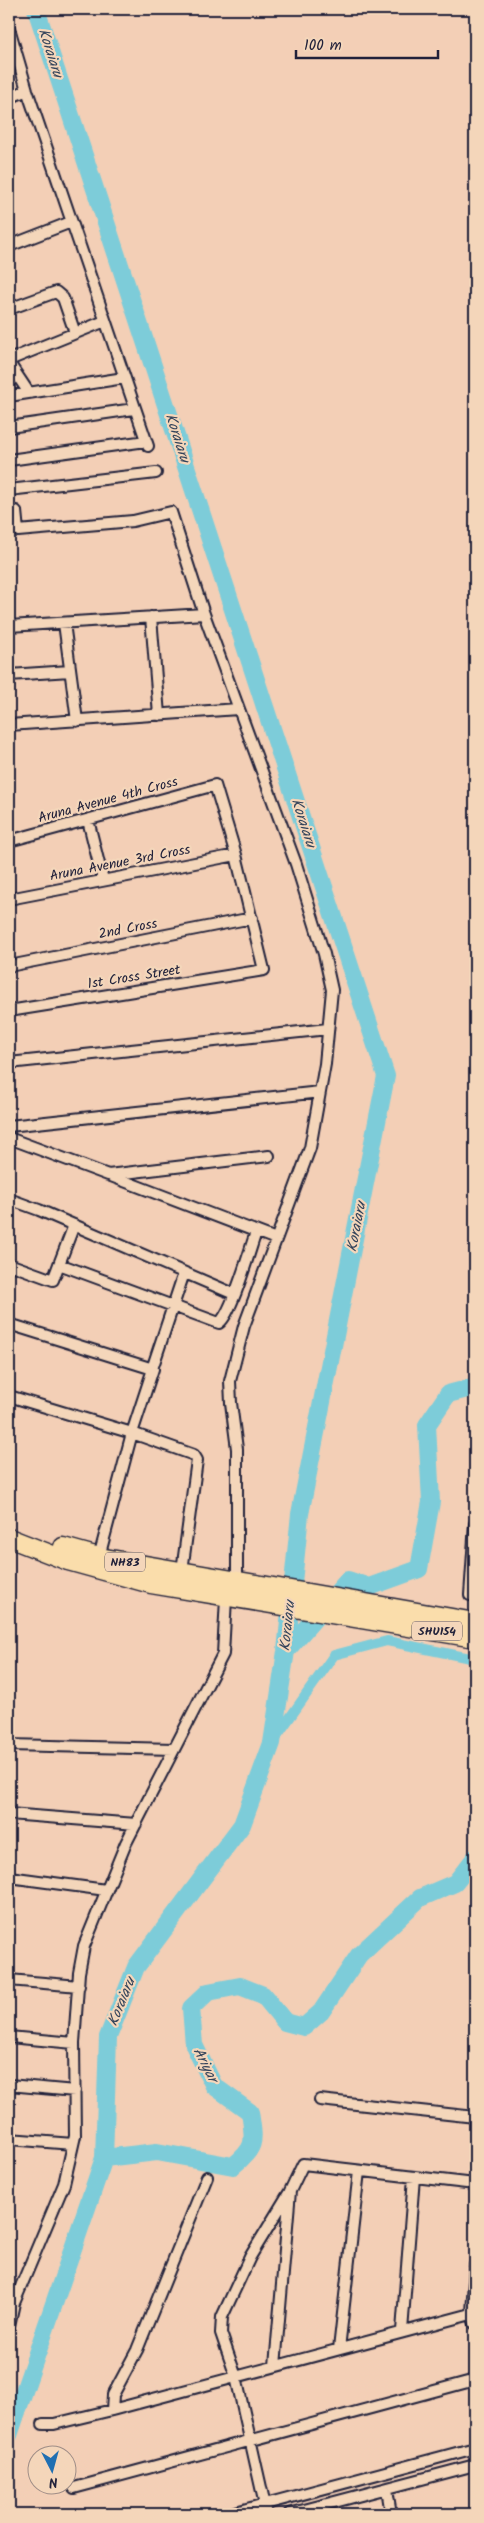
<svg xmlns="http://www.w3.org/2000/svg" width="484" height="2523" viewBox="0 0 484 2523" font-family="Kalam,sans-serif">
<rect width="100%" height="100%" fill="#f3cfb6"/>
<filter id="ink" filterUnits="userSpaceOnUse"><feTurbulence type="fractalNoise" baseFrequency=".02" numOctaves="2"/><feDisplacementMap in="SourceGraphic" scale="10" xChannelSelector="R" yChannelSelector="G"/><feConvolveMatrix kernelMatrix="1 2 1 2 8 2 1 2 1" color-interpolation-filters="sRGB"/></filter>
<g filter="url(#ink)">
<g fill="none" stroke-linecap="round" stroke-linejoin="round">
<!-- canal -->
<path stroke="#7dccd9" stroke-width="10" d="M272 1743 334 1655 387 1641 475 1659"/>
<!-- river -->
<path stroke="#7dccd9" stroke-width="18" d="M286 1651 348 1580 369 1587 419 1569 431 1502 427 1425 448 1394 475 1387
M104 2158 157 2152 233 2166C257 2147 254 2141 250 2112L214 2086 194 2045 191 2008 208 1992 240 1986 263 1995 285 2022 304 2027 321 2012 359 1955 420 1898 455 1883 475 1858
M9 2435 104 2158 108 2037 136 1967 242 1825 272 1743 286 1651 300 1514 386 1076 36 9"/>
<!-- minor casing -->
<g stroke="#22223b" stroke-width="14">
<path id="minor" d="M9 28 27 90 148 446
M9 98 27 90
M9 246 71 222
M9 309 56 292 63 298 75 333
M9 360 105 321
M9 363 29 393
M9 396 124 378
M9 427 134 409
M9 460 146 441
M9 490 156 473
M9 512 16 511 18 531 133 521 171 512 204 614 296 864 324 954 332 990 325 1064 310 1148 244 1326 230 1381 231 1403 237 1449V1581
M151 617 159 715
M64 623 77 721
M9 626 204 614
M9 675 70 671
M9 725 238 709
M88 820 103 880
M9 841 215 785 236 855 264 970 9 1011
M9 899 236 855
M9 966 252 918
M9 1063 328 1029
M9 1126 320 1092
M9 1138 108 1175 269 1156
M111 1176 276 1239
M9 1199 39 1210 234 1294
M9 1264 53 1280 74 1225
M59 1264 219 1323C232 1314 250 1249 256 1232
M9 1324 153 1369 132 1433 9 1396
M152 1369 184 1273
M475 1524 470 1595 475 1596
M99 1557 132 1433 194 1455 197 1460 182 1571
M9 1745 174 1749
M9 1814 136 1824
M9 1877 106 1890
M9 1980 79 1986
M9 2037 74 2043
M9 2085 75 2091
M320 2100 475 2117
M9 2139 73 2144
M475 2265 472 2313 475 2324
M9 2326 14 2303 64 2184 75 2136 74 2043 79 1973 84 1946 126 1843 223 1654 226 1598
M402 2331 414 2177
M339 2349 359 2171
M275 2366 290 2191 303 2164 475 2184
M112 2410 113 2395 137 2350 207 2177
M43 2424H54L112 2410 475 2313
M74 2488 475 2380
M387 2489 391 2514
M228 2514 475 2448
M267 2514 236 2377 221 2333 222 2317 250 2257 289 2193
M289 2514 475 2465"/>
</g>
<!-- trunk casing -->
<g stroke="#22223b" stroke-width="21">
<path id="trunk" d="M9 1538 68 1561 151 1584 475 1638
M63 1547 99 1557 475 1622"/>
</g>
<!-- minor -->
<use href="#minor" stroke="#f4d6ba" stroke-width="10"/>
<!-- trunk -->
<use href="#trunk" stroke="#faddab" stroke-width="18"/>
</g>
</g>
<g text-anchor="middle" dominant-baseline="central" stroke-width="4.5" stroke-linejoin="round" paint-order="stroke">
<!-- shield labels -->
<g fill="#f4d6ba" stroke="#615861" stroke-width="1">
<rect x="105" y="1552.5" width="40" height="19" rx="4"/>
<rect x="412" y="1621.5" width="50" height="19" rx="4"/>
</g>
<g font-size="12" font-weight="bold" fill="#22223b">
<text x="125" y="1562">NH83</text>
<text x="437" y="1631">SHU154</text>
</g>
<!-- street labels -->
<g font-size="14" fill="#22223b" stroke="#f4d6ba">
<text transform="translate(108 800) rotate(-15)">Aruna Avenue 4th Cross</text>
<text transform="translate(120 863) rotate(-11)">Aruna Avenue 3rd Cross</text>
<text transform="translate(128 929) rotate(-11)">2nd Cross</text>
<text transform="translate(134 977) rotate(-9)">1st Cross Street</text>
</g>
<!-- water labels -->
<g font-size="15" font-style="italic" fill="#34445b" stroke="#f4d6ba">
<text transform="translate(50 53) rotate(72)">Koraiaru</text>
<text transform="translate(177 438) rotate(72)">Koraiaru</text>
<text transform="translate(303 823) rotate(72)">Koraiaru</text>
<text transform="translate(357 1227) rotate(-79)">Koraiaru</text>
<text transform="translate(288 1626) rotate(-84)">Koraiaru</text>
<text transform="translate(122 2002) rotate(-68)">Koraiaru</text>
<text transform="translate(205 2065) rotate(63)">Ariyar</text>
</g>
</g>
<!-- margin -->
<rect width="484" height="2523" fill="none" stroke="#f4d6ba" stroke-width="30"/>
<rect x="15" y="15" width="454" height="2493" fill="none" stroke="#22223b" stroke-width="2" filter="url(#ink)"/>
<!-- north arrow -->
<g transform="translate(52 2470) rotate(174)"><circle r="24" fill="#f4d6ba" stroke="#a08e87"/>
<path d="M0-4L9 19L0 12L-9 19Z" fill="#1f6fb2"/>
<text y="-8" font-size="14" font-weight="bold" text-anchor="middle" fill="#22223b">N</text>
</g>
<!-- scale -->
<path d="M296 50v8h142v-8" fill="none" stroke="#22223b" stroke-width="2.5"/>
<text x="304" y="50" font-size="15" fill="#22223b" stroke="#f4d6ba" stroke-width="4" paint-order="stroke">100 m</text>
</svg>
